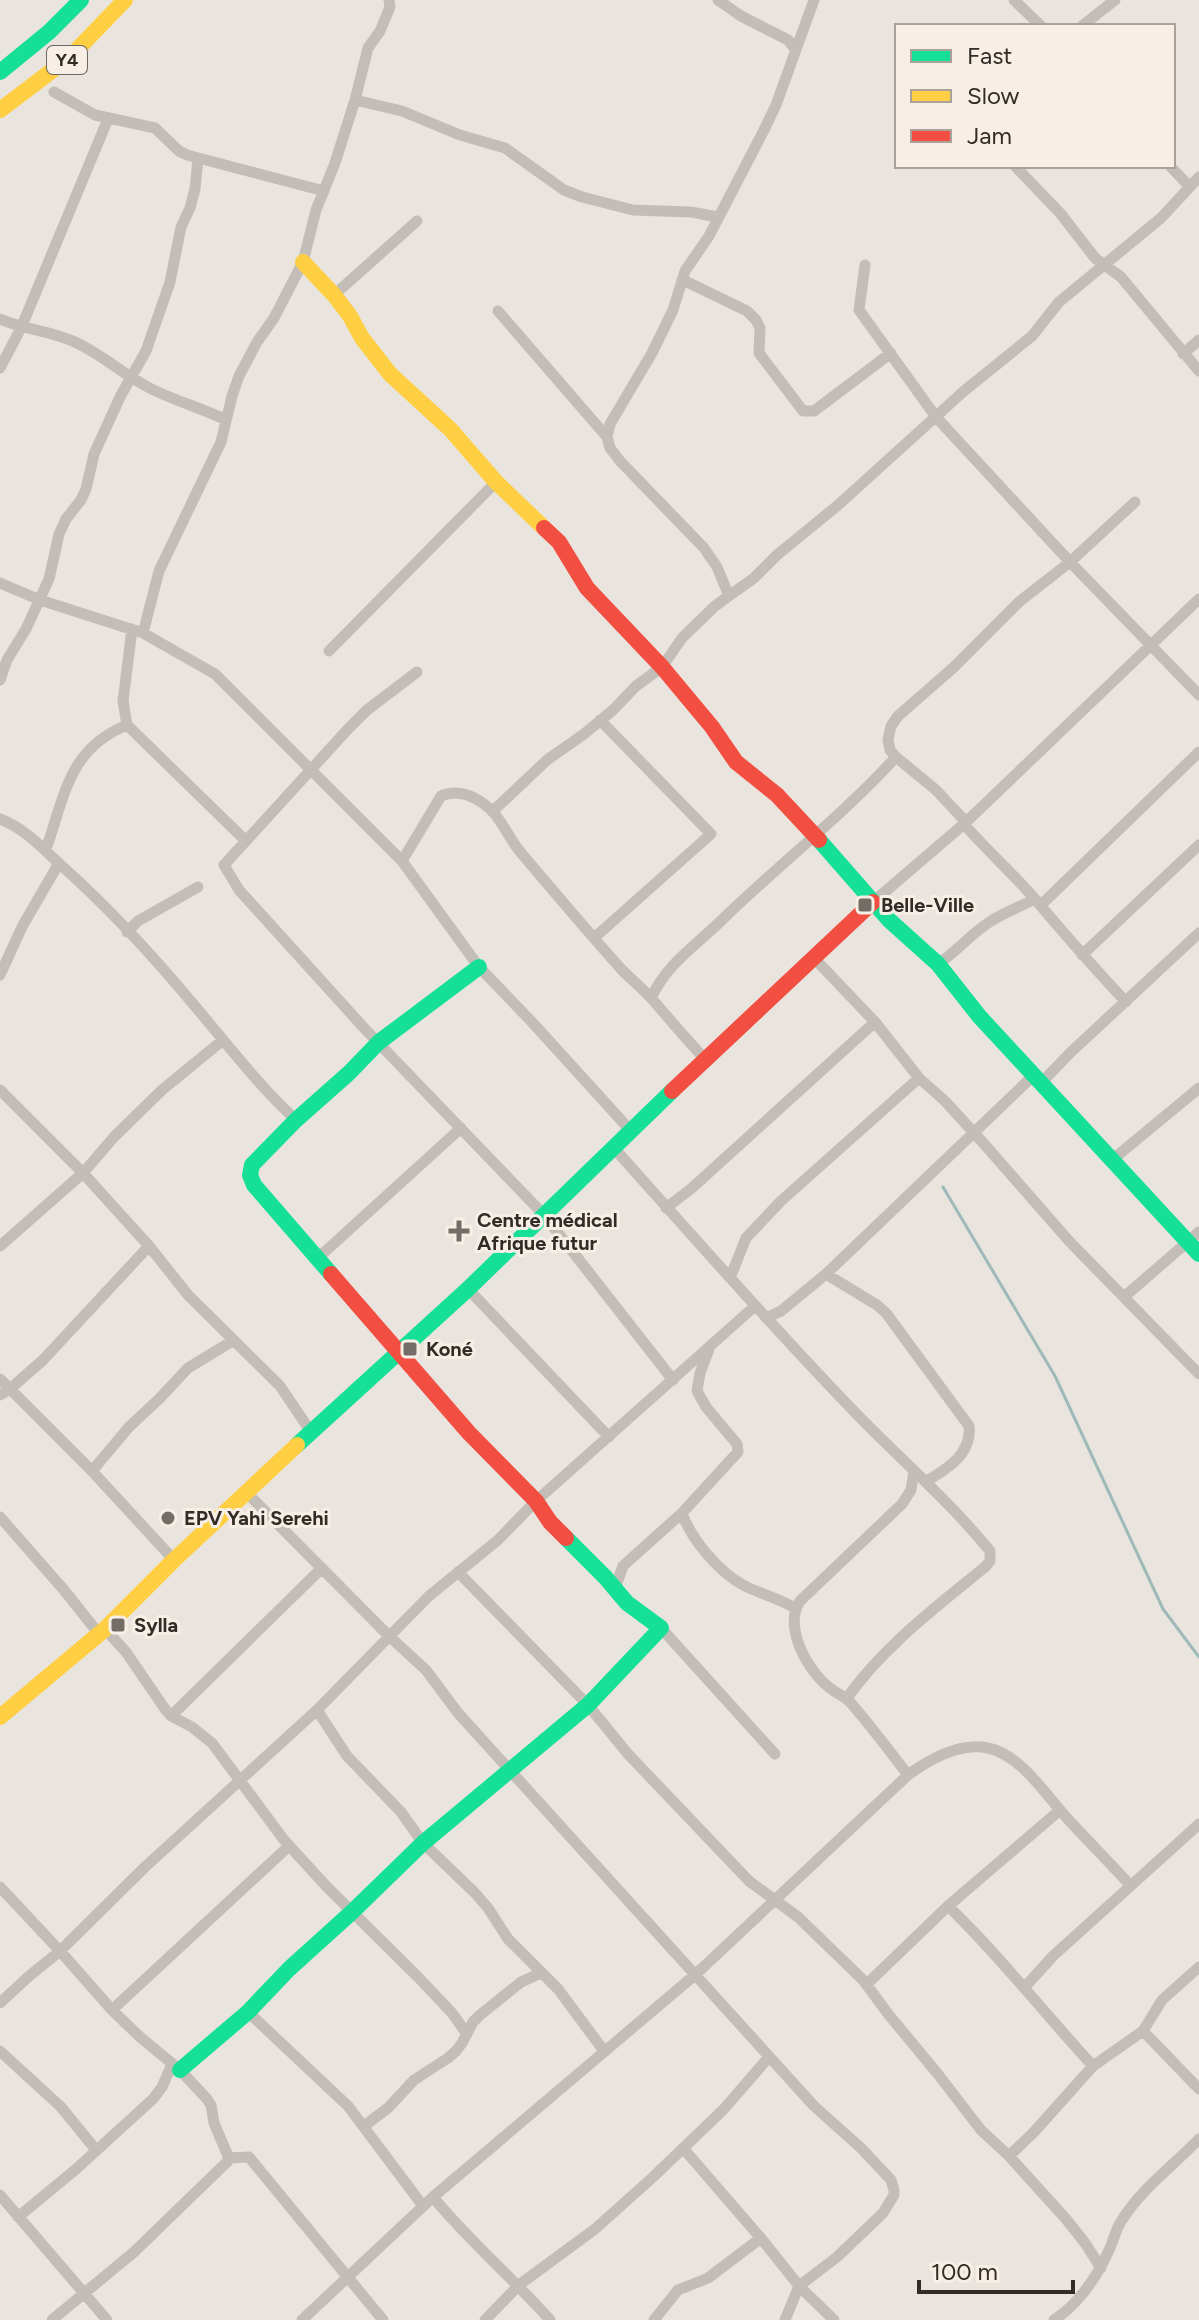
<svg xmlns="http://www.w3.org/2000/svg" width="1199" height="2320" viewBox="0 0 1199 2320" font-family="Figtree,sans-serif">
<rect width="100%" height="100%" fill="#eae4df"/>
<g fill="none" stroke-linecap="round" stroke-linejoin="round">
<!-- stream -->
<path stroke="#9ebab8" stroke-width="3" d="M943 1187 1055 1376 1163 1609 1199 1657"/>
<!-- street -->
<path stroke="#c3bdb8" stroke-width="11" d="M718 0 741 16 788 40 795 49
M1014 0 1041 26
M1082 26 1115 0
M54 92 95 115 155 128 179 151 187 155 324 191
M355 100 402 111 460 135 505 148 564 190 582 197 633 210 691 212 718 217
M1015 166 1060 213 1095 258 1121 277 1199 371
M1170 166 1189 186
M865 265 859 310 936 417 1070 562 1199 695
M683 280 747 311 756 320 760 328 759 353 803 411H814L891 353
M334 295 417 221
M498 311 607 437 610 448 620 461 704 548 717 567 729 596
M0 319C25 330 53 331 77 343 102 355 122 373 146 386 171 400 200 407 226 420
M1183 354 1199 340
M0 368 21 328 108 119
M607 437 610 424 652 353 673 310 685 271 709 236 765 128 776 105 814 0
M0 583 40 600 143 633 215 674 402 861 479 967 531 1021 630 1130
M132 629 123 701 127 725 246 841
M143 633 159 571 221 442 232 396 239 376 257 342 274 318 303 262 316 210 335 163 355 100 368 48 380 31 390 7 389 0
M329 651 496 482
M417 672 367 710 348 729 224 865 239 890 365 1029 544 1215 673 1380
M0 680 7 660 26 629 49 579 59 534 66 519 81 500 86 489 94 454 121 395 146 351 170 282 181 227 190 208 195 189 198 159
M493 811 547 760 584 734 613 710 636 686 662 667 682 638 715 606 754 578 777 555 837 506 964 391 1032 336 1059 302 1161 218 1199 177
M0 819C26 829 43 849 63 867 110 909 154 957 194 1005 227 1044 258 1085 296 1120
M966 822 936 790 896 757 890 750 888 739 891 726 898 716 953 668 1019 602 1070 562 1135 502
M964 824C988 852 1016 876 1040 905 1068 938 1096 970 1126 1002
M46 849C65 796 68 749 127 725
M402 861 441 796C458 788 477 797 490 809 503 821 510 841 522 854 555 893 588 932 622 970 632 980 643 989 653 1000 670 1020 687 1040 705 1059
M873 902 964 824 1199 599
M1041 905 1199 752
M127 932 138 921 198 887
M594 938 711 834 600 720
M1082 955 1199 845
M814 958 875 1022 919 1078 945 1101 985 1145 1069 1241 1199 1374
M938 964C956 952 970 935 988 923 1002 913 1020 907 1035 899
M0 975 23 925 59 863
M651 998C668 962 697 945 725 917 781 863 843 815 896 757
M1041 1083 1071 1052 1199 933
M0 1090 83 1173 149 1246 188 1295 280 1386 311 1432
M613 1147C690 1233 766 1320 846 1403 893 1453 946 1497 990 1551V1561L985 1567C936 1607 883 1647 847 1698
M1112 1160 1199 1088
M666 1208 692 1188 875 1022
M0 1246 83 1173 114 1137 162 1090 223 1040
M318 1258 461 1128
M826 1274 877 1305 886 1313 969 1426C972 1454 947 1469 927 1481
M730 1278 746 1238 781 1201 919 1078
M468 1289 609 1437
M1124 1297 1199 1232
M766 1318 781 1311 826 1274 1034 1075
M0 1379 92 1471 174 1560
M0 1395 10 1389 43 1360 149 1246
M92 1471 129 1427 160 1398 188 1368 234 1340
M246 1492 390 1637 426 1670 458 1713 814 2106 861 2148 891 2180 894 2190V2195L883 2213 837 2257 799 2286 785 2320
M682 1513C691 1539 718 1571 743 1585 760 1594 779 1598 795 1608
M0 1517 64 1590 99 1634
M458 1572 588 1705 628 1754 749 1881 798 1917 863 1980 889 2015 937 2073 981 2130 1009 2156 1066 2219 1085 2243 1101 2268
M615 1588 623 1566 682 1513 738 1452 737 1444 706 1407 697 1391 700 1373 709 1349
M661 1628 775 1754
M105 1629 126 1652 165 1709 171 1716 192 1727 212 1743 284 1840 327 1887 418 1977 452 2013 467 2034
M317 1710 347 1756 401 1812 423 1843 475 1893 488 1908 508 1939 558 1989 604 2051
M171 1716 322 1568
M908 1775C889 1750 870 1725 850 1702 844 1696 836 1693 830 1688 808 1672 783 1627 800 1601L902 1504 911 1490 914 1471
M0 1887 60 1951 112 2010 140 2037 180 2070 207 2099 211 2105 214 2123 228 2156V2161L134 2252 52 2320
M948 1906C1000 1956 1044 2013 1093 2066
M867 1984 948 1906 1060 1810
M1024 1988 1053 1956 1199 1824
M0 2003 28 1977 60 1951 145 1867 317 1710 429 1596 498 1540 536 1501 755 1306
M112 2010 289 1846
M248 2012 348 2106 423 2206
M1143 2031 1199 2089
M0 2051 61 2107 96 2150
M364 2126 388 2108 414 2080 448 2058 456 2051 462 2043 473 2022 480 2015 521 1982 541 1973
M683 2148 764 2242 799 2286 834 2320
M1009 2156 1034 2132 1093 2066 1143 2031 1162 2000 1199 1967
M228 2158 249 2157 383 2320
M0 2195 107 2320
M433 2197C469 2241 512 2277 550 2320
M18 2217 75 2170 153 2099 162 2087 172 2064
M302 2320 433 2197 696 1974 908 1775C930 1759 960 1742 988 1748 1021 1755 1045 1794 1066 1817 1087 1840 1109 1862 1130 1885
M485 2320 519 2285 595 2229 652 2178 723 2110 769 2057
M654 2320 678 2290 708 2278 761 2238
M1054 2320C1080 2303 1097 2277 1110 2248 1114 2239 1116 2228 1122 2220 1142 2188 1173 2166 1199 2139"/>
<!-- fast -->
<path stroke="#16e098" stroke-width="16" d="M0 72 49 32 81 0
M819 840 889 920 938 964 979 1016 1199 1254
M331 1274 254 1185 250 1175 252 1165 296 1120 349 1073 379 1042 479 967
M297 1445 468 1289 672 1091
M180 2070 248 2012 289 1969 352 1912 423 1843 588 1705 661 1628 627 1603 605 1577 566 1538"/>
<!-- slow -->
<path stroke="#ffcf43" stroke-width="16" d="M0 110 70 57 125 0
M303 262 334 295 350 316 362 338 390 374 450 429 496 482 544 528
M0 1717 105 1629 174 1560 297 1445"/>
<!-- jam -->
<path stroke="#f24e42" stroke-width="16" d="M544 528 559 542 587 588 662 667 712 727 736 762 777 795 819 840
M672 1091 873 902
M331 1274 469 1433 536 1501 550 1522 566 1538"/>
</g>
<!-- markers -->
<g fill="#736c67" stroke="#f7efe6" stroke-width="3">
<rect x="857" y="897" width="16" height="16" rx="4"/>
<path d="M455 1219h8v8h8v8h-8v8h-8v-8h-8v-8h8z"/>
<rect x="402" y="1341" width="16" height="16" rx="4"/>
<circle cx="168" cy="1518" r="8"/>
<rect x="110" y="1617" width="16" height="16" rx="4"/>
</g>
<g text-anchor="middle" dominant-baseline="central" stroke-width="6" stroke-linejoin="round" paint-order="stroke">
<!-- shield labels -->
<rect fill="#f7efe6" stroke="#6e6660" stroke-width="2" x="47" y="46" width="40" height="28" rx="6"/>
<g font-size="18" font-weight="bold" fill="#332b27">
<text x="67" y="60">Y4</text>
</g>
<!-- poi labels -->
<g font-size="20" font-weight="bold" fill="#332b27" stroke="#f7efe6" text-anchor="start">
<text x="881" y="905">Belle-Ville</text>
<text x="477" y="1220">Centre médical<tspan x="477" dy="23">Afrique futur</tspan></text>
<text x="426" y="1349">Koné</text>
<text x="184" y="1518">EPV Yahi Serehi</text>
<text x="134" y="1625">Sylla</text>
</g>
</g>
<!-- legend -->
<rect x="895" y="24" width="280" height="144" fill="#f7efe6" stroke="#a9a19a" stroke-width="2"/>
<rect x="911" y="50" width="40" height="12" fill="#16e098" stroke="#a9a19a" stroke-width="2"/>
<text x="967" y="64" font-size="24" fill="#332b27">Fast</text>
<rect x="911" y="90" width="40" height="12" fill="#ffcf43" stroke="#a9a19a" stroke-width="2"/>
<text x="967" y="104" font-size="24" fill="#332b27">Slow</text>
<rect x="911" y="130" width="40" height="12" fill="#f24e42" stroke="#a9a19a" stroke-width="2"/>
<text x="967" y="144" font-size="24" fill="#332b27">Jam</text>
<!-- scale -->
<path d="M919 2280v12h154v-12" fill="none" stroke="#332b27" stroke-width="4"/>
<text x="931" y="2280" font-size="24" fill="#332b27" stroke="#f7efe6" stroke-width="6" paint-order="stroke">100 m</text>
</svg>
